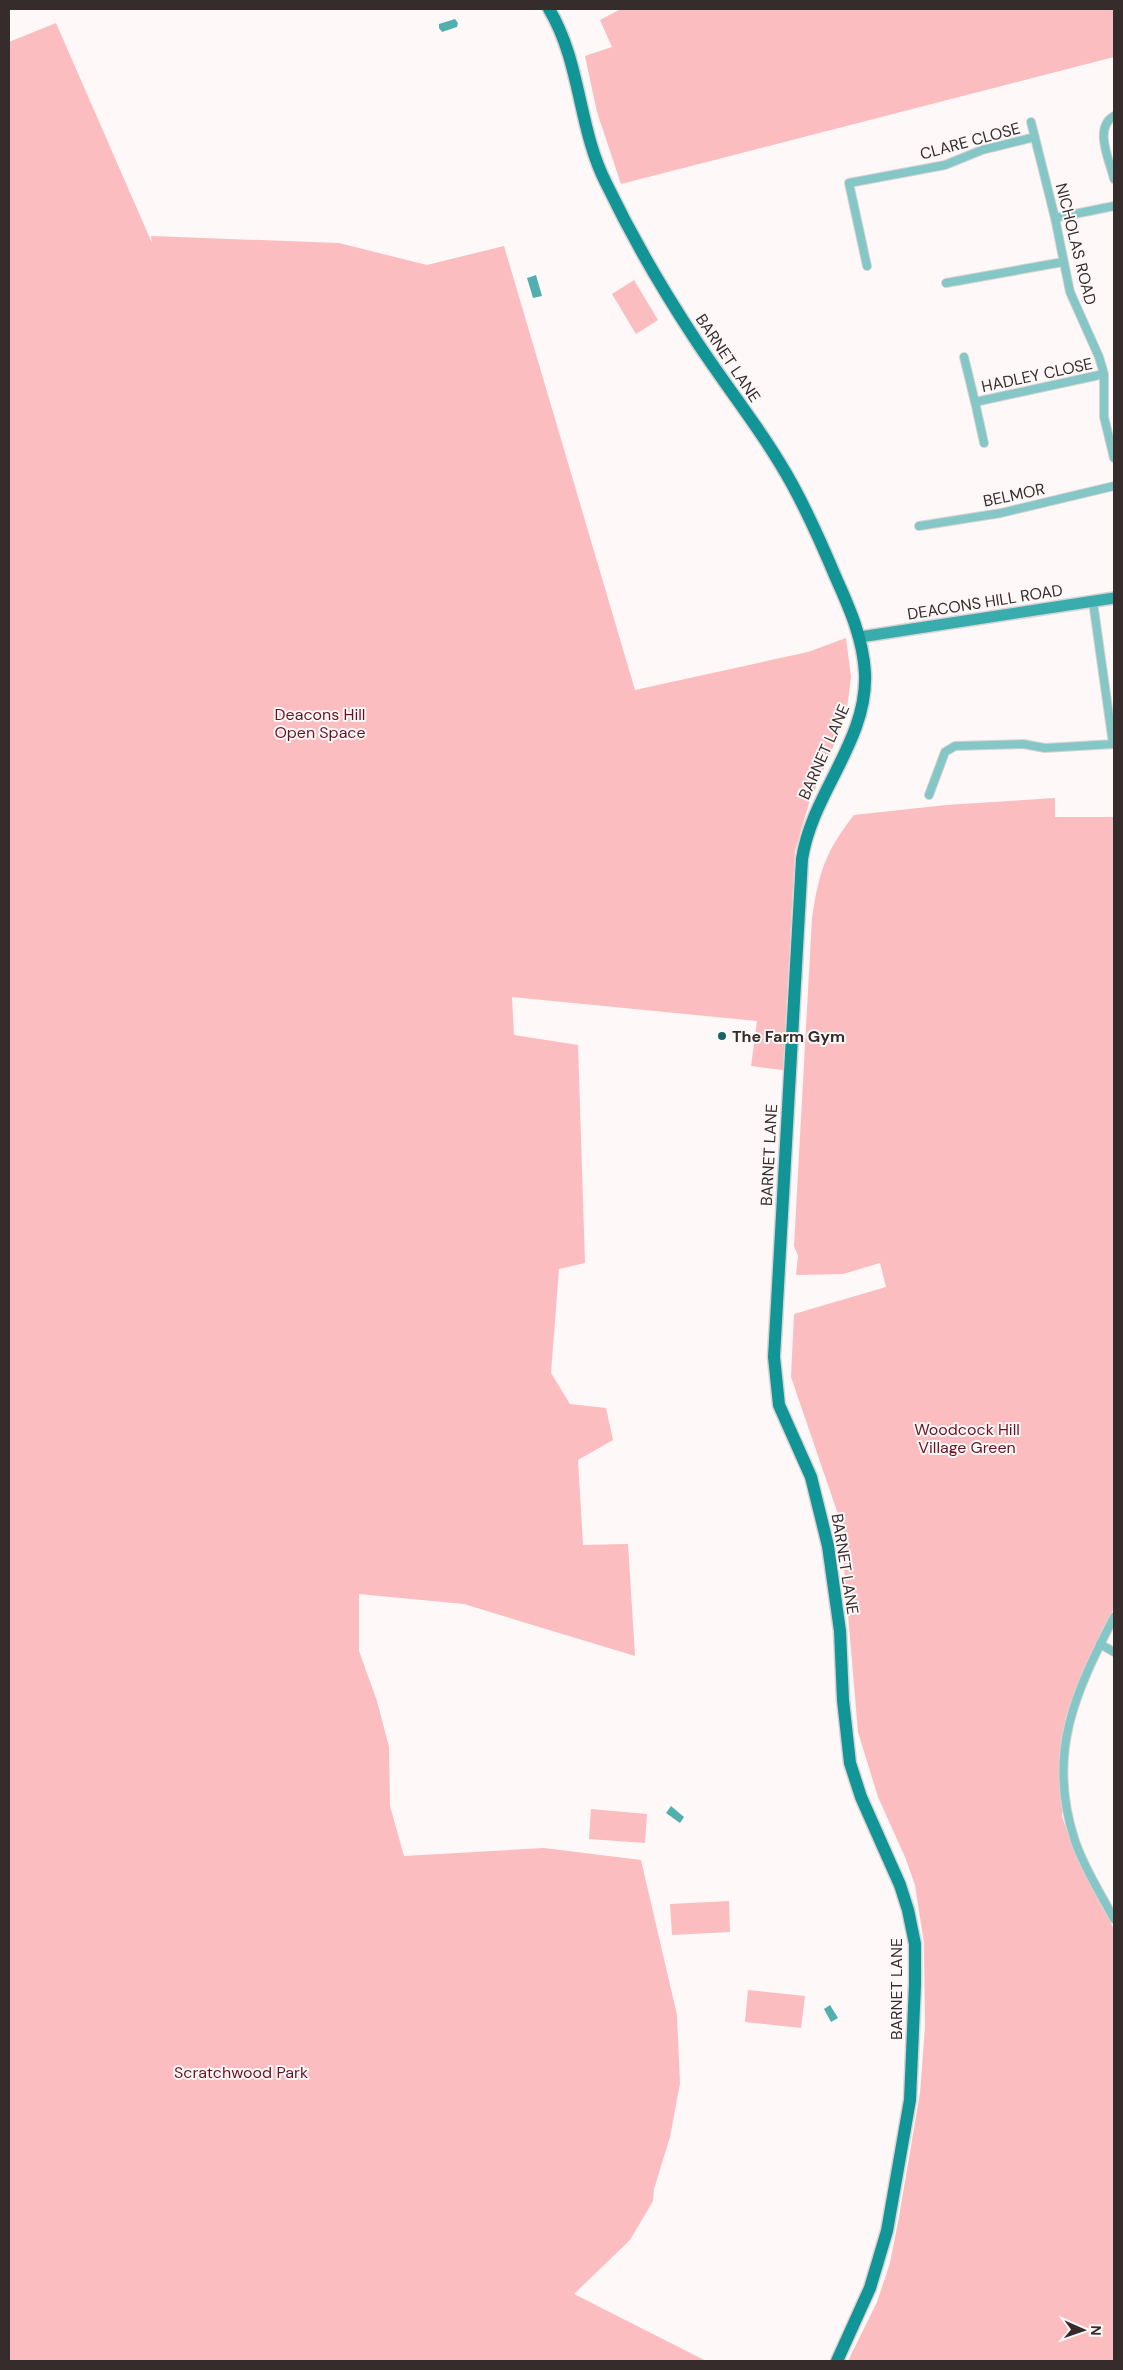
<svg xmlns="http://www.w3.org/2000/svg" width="1123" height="2370" viewBox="0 0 1123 2370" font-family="'DM Sans',sans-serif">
<rect width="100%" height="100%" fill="#fef8f8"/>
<!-- green -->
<path fill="#fbbdbf" d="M621 9H1114V57L621 184 597 112 585 56 612 47 600 20Z
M56 23 152 243 151 236 339 243 427 265 504 246 635 690 808 652 846 638 851 677 847 708 837 738 809 803 795 851 783 1070 751 1066 757 1021 512 997 514 1035 578 1045 585 1263 559 1269 551 1373 570 1404 606 1408 613 1440 578 1460 583 1545 628 1544 635 1656 464 1604 359 1594V1651L377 1701 389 1747 390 1806 404 1856 544 1848 641 1860 677 2015 680 2083 670 2137 654 2189 653 2201 630 2240 574 2294 706 2361H9V42Z
M634 280 658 320 636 334 612 294Z
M1055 798V817H1114V1608L1077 1686 1065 1720 1062 1816 1074 1851 1114 1929V2361H848L877 2302 890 2263 899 2217 920 2093 925 2027 924 1943 915 1885 905 1857 878 1797 858 1732 840 1520 791 1377 794 1314 886 1287 880 1263 843 1274 796 1275 798 1256 794 1246 812 918C819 872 825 852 854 815L946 805Z
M591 1809 647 1814 645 1843 589 1839Z
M729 1901 730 1932 672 1935 670 1904Z
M748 1990 805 1996 801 2028 745 2022Z"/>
<!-- water -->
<path fill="#52afb0" d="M455 19 458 23 457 27 442 32 439 28V24Z
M536 275 542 296 533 298 527 278Z
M671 1806 684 1817 680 1823 666 1813Z
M830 2005 838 2018 831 2022 824 2009Z"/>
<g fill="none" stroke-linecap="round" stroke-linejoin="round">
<!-- street casing -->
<g stroke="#dad3d3" stroke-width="10">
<path id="street" d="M1114 116C1093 128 1110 161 1114 179
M1031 122 1055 218 1070 292 1099 357 1104 374V417L1114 458
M1055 218 1114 206
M867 266 849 183 945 165 982 150 1035 137
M946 283 1063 262
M964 357 975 402 1104 374
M975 402 984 443
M919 526 1001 513 1114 486
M1093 602 1113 744
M929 795 945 752 955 746 1023 744 1045 748 1114 744
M1114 1617C1075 1693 1046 1754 1075 1841 1084 1868 1101 1894 1114 1919
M1100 1644 1114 1652"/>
</g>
<!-- secondary casing -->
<g stroke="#dad3d3" stroke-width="14">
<path id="secondary" d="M860 637 1114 598"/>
</g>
<!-- primary casing -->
<g stroke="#dad3d3" stroke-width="15">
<path id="primary" d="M549 9C581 62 578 128 606 183 632 237 662 289 695 339 727 388 764 433 792 484 809 515 823 547 836 578 850 609 863 639 865 673 868 741 812 793 802 859L774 1357 779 1405 811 1477 828 1546 840 1631 843 1700 850 1763 861 1797 900 1885 908 1910 915 1944V1984L910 2100 887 2231 870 2288 837 2361"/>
</g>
<!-- street -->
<use href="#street" stroke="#85c7c7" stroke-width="8"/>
<!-- secondary -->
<use href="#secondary" stroke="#39acae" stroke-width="11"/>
<!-- primary -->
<use href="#primary" stroke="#129596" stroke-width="12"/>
</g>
<!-- markers -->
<circle fill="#176566" stroke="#fef8f8" stroke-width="2" cx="722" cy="1036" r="5"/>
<g text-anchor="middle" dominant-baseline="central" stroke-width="4" stroke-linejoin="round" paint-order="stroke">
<!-- street labels -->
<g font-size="16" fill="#362c2c" stroke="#fef8f8">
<text transform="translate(970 141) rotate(-15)">CLARE CLOSE</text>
<text transform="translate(1076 244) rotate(76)">NICHOLAS ROAD</text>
<text transform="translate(728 358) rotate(56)">BARNET LANE</text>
<text transform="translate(1037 375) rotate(-12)">HADLEY CLOSE</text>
<text transform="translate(1014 495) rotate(-12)">BELMOR</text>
<text transform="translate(985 602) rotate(-9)">DEACONS HILL ROAD</text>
<text transform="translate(824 752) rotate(-66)">BARNET LANE</text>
<text transform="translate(769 1155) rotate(-87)">BARNET LANE</text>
<text transform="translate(845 1564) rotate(81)">BARNET LANE</text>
<text transform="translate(896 1989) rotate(-90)">BARNET LANE</text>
</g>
<!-- park labels -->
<g font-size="16" fill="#691322" stroke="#fef8f8">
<text x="320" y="714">Deacons Hill<tspan x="320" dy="18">Open Space</tspan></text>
<text x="967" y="1429">Woodcock Hill<tspan x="967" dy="18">Village Green</tspan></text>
<text x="241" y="2072">Scratchwood Park</text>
</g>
<!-- poi labels -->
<g font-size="16" font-weight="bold" fill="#362c2c" stroke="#fef8f8" text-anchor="start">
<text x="732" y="1036">The Farm Gym</text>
</g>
</g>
<!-- border -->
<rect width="1123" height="2370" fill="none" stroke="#362c2c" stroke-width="20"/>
<!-- north arrow -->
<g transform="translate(1083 2330) rotate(92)" stroke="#fef8f8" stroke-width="4" paint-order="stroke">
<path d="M0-4L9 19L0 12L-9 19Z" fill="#362c2c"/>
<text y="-8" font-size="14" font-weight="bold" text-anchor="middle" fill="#362c2c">N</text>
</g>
</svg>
